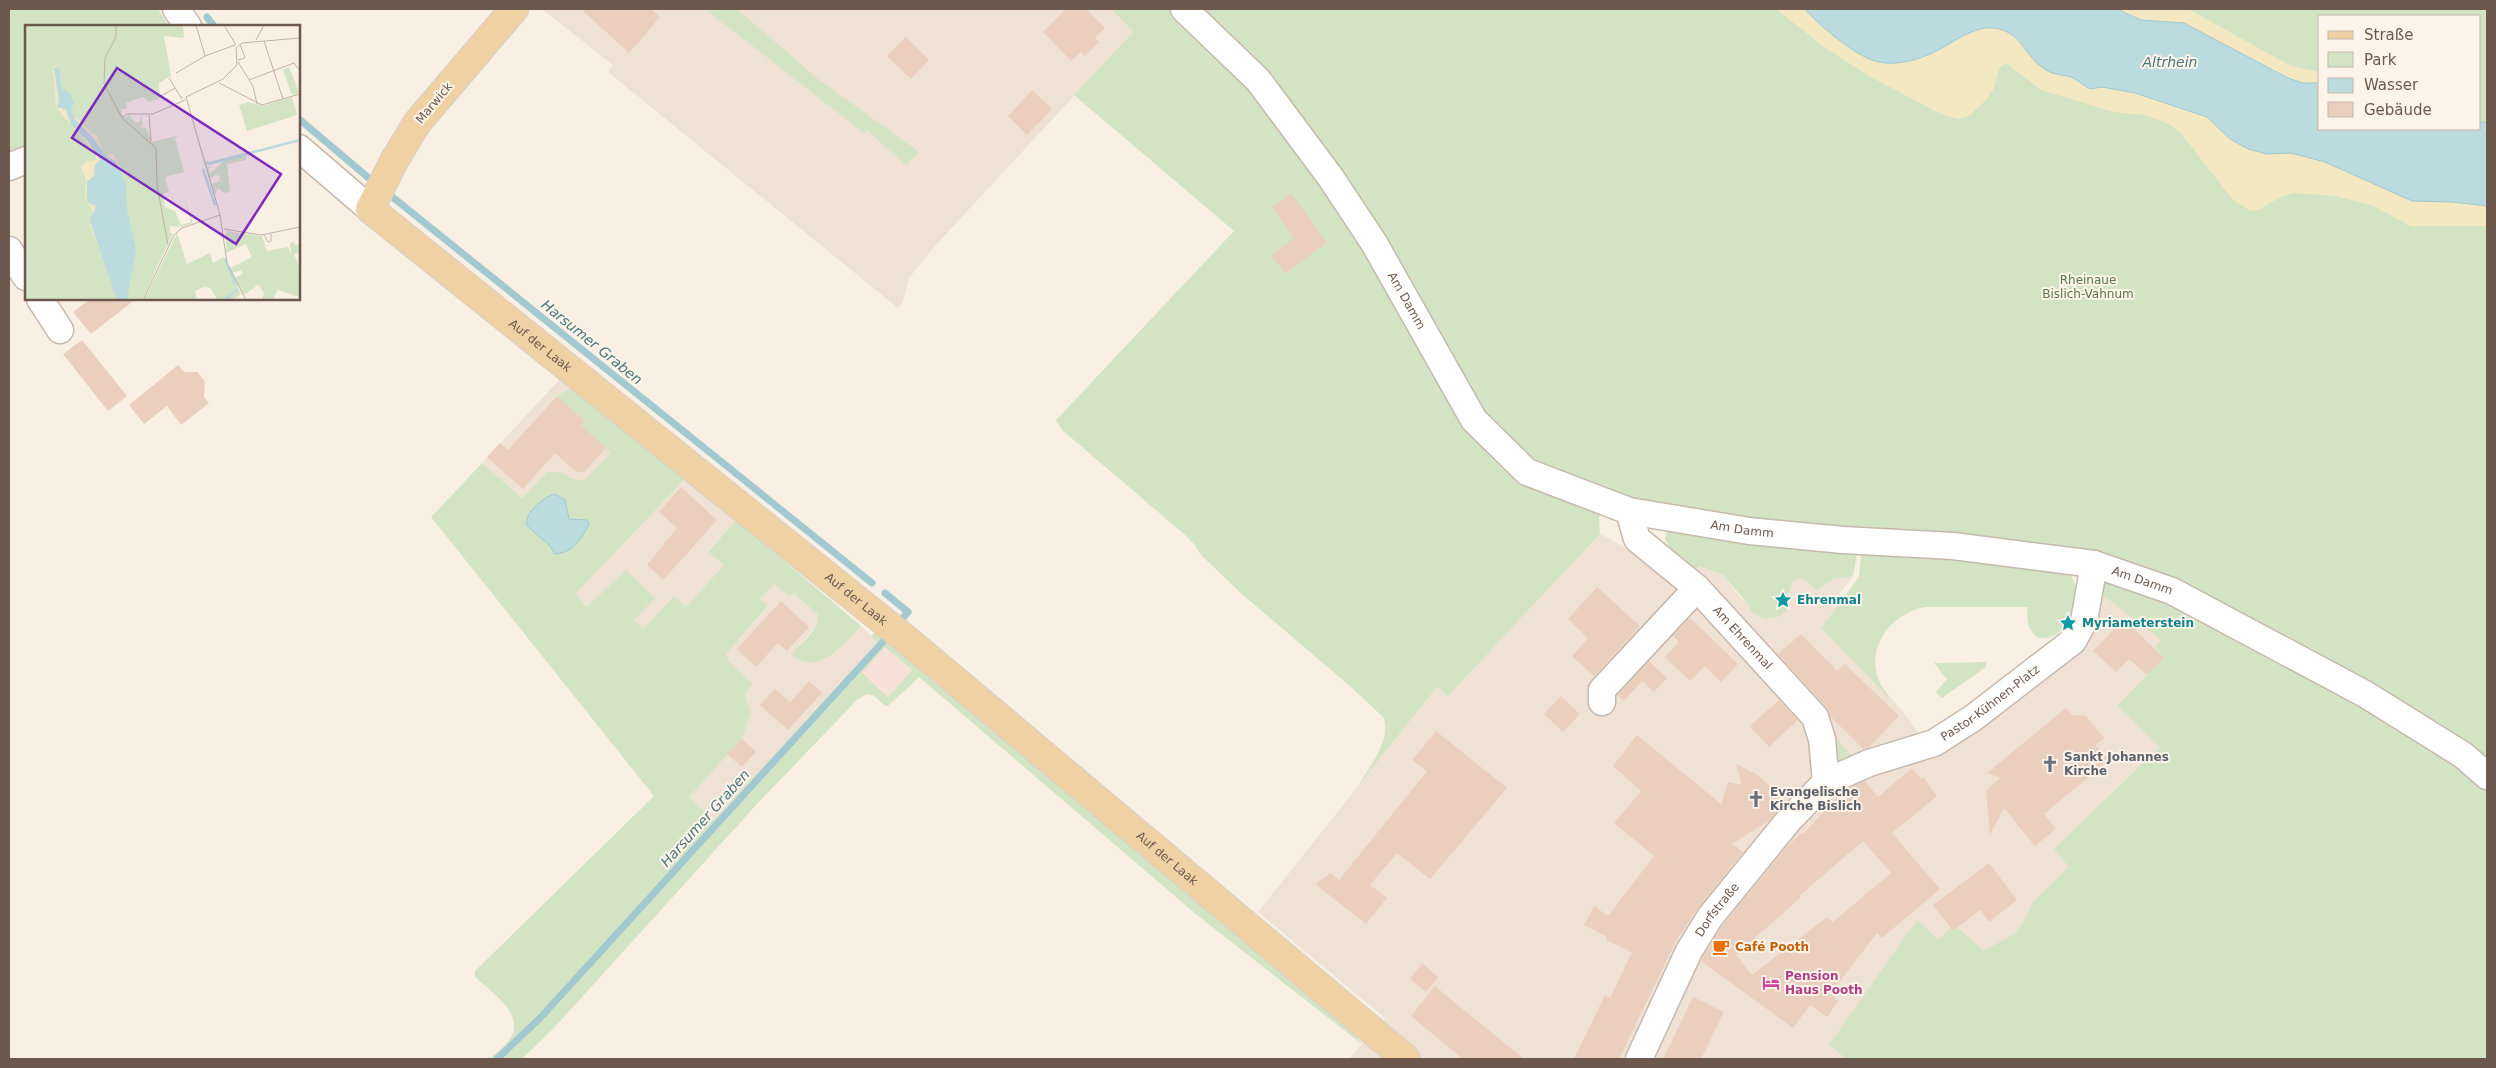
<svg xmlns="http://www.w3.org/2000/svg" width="2496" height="1068" viewBox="0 0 2496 1068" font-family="'DejaVu Sans',sans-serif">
<rect width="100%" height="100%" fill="#f9f0e3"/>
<!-- residential -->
<path fill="#efe1d3" d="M542 9H1111L1133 32 934 247 909 278 902 304 898 308 608 72 613 65Z
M560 379 572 388 558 396 585 421 582 425 612 453 585 481 572 479 561 472 522 498 482 463Z
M685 479 736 520 708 551 724 565 686 607 674 596 643 629 600 596 587 607 574 594Z
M1600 534 1655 564 1679 583 1699 565 1722 574 1742 599 1769 619 1779 617 1780 593 1788 594 1793 582 1799 578 1807 581 1816 591 1833 579 1853 576 1831 605 1837 607 1821 628 1905 714 1923 740 2062 635 2101 594 2269 723 2045 1059H1349L1385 1018 1258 912 1437 687 1448 696Z
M774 583 790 597 794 593 818 615V620L815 627 791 654 836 652 861 626 878 642 715 820 689 797 742 739 751 713 745 693 727 660 729 657 726 654 768 607 760 598Z"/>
<!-- commercial -->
<path fill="#f8e1d8" d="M885 647 912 670 888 697 861 673Z"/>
<!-- green -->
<path fill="#d2e4c4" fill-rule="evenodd" d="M9 9H158L169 26H26V147L9 154Z
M705 9H737L818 79 919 152 906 165 867 130 864 133Z
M1111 9H1172L1238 76 1284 128 1339 202 1390 288 1457 418 1493 456 1526 480 1538 485 1488 448 1471 429 1445 390 1395 290 1309 152 1217 50 1175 9H2487V1059H1847L1829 1045 1917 920 1938 940 1950 928 1953 931 1958 928 1984 951 2014 934 2024 922 2033 902 2069 867 2054 849 2160 747 2117 706 2164 658 2155 648 2161 640 2101 594 2102 590 2064 565H2057C2090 573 2078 642 2038 638 2026 628 2028 621 2027 607H1925C1891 614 1864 648 1880 683 1886 694 1896 704 1905 714L1821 628 1859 577 1862 548 1849 547 1858 548 1853 576 1833 579 1816 591 1807 581 1799 578 1793 582 1788 594H1780L1779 602 1789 603V608L1779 617 1764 619 1750 610 1749 605 1722 574 1699 566 1693 572 1673 554 1665 539 1667 532 1676 531 1639 523 1565 497 1599 513 1600 534 1448 696 1437 687 1358 786C1370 765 1391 742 1384 718L1351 687 1244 596 1201 555 1194 544 1184 534 1062 430 1056 420 1234 231 1074 95 1133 32ZM2320 16H2480V129H2320Z
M572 388 685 479 575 594 587 607 626 570 655 598 634 620 643 629 674 596 686 607 724 565 708 552 736 520 861 626C844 644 817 678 791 654 800 644 820 629 818 615L794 593 790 597 774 584 760 598 768 606 726 654 729 657 727 660 753 684 745 693 751 713 742 739 689 797 714 820 878 642 871 636 878 630 1343 1021 1363 1045 1197 915 919 677 889 705 885 706 873 695 866 694 857 700 757 804 553 1029 522 1059H490C497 1052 510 1042 513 1033 521 1011 489 990 475 977V971L654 796 431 517 482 463 522 498 547 472H561L572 479 585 480 611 453 581 425 585 421 557 396ZM885 647 912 670 888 697 862 673Z
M1983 662H1986V667L1942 698 1936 692 1947 679 1934 663Z
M1832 737H1835L1851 755 1850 760 1836 769Z"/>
<!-- sand -->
<path fill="#f4e8c2" d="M1776 9H1805C1817 24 1856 55 1875 61 1894 67 1920 59 1938 50 1955 42 1973 26 1994 28 2020 32 2029 58 2049 72 2055 76 2064 75 2071 77 2078 80 2084 85 2090 89L2102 87 2135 93 2207 117 2230 139 2267 154 2291 153 2325 162 2411 201 2452 202 2487 206V226H2411L2371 205 2336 196 2293 193 2280 197 2261 209 2250 211 2232 199 2180 132 2169 124 2145 115 2114 112 2041 90 2006 63 1999 68 1994 88 1986 100 1969 116 1958 119 1941 114 1869 76 1824 47Z
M2117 9H2188L2291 66 2320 72V83H2303L2288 78 2184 23 2141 20Z"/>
<!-- water -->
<path fill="#bbdbdf" stroke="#a2c9cf" d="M1805 9H2117L2141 20 2184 23 2288 78 2303 83H2320V129H2480V122H2487V206L2452 202 2412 201 2325 162 2291 153 2267 154 2248 149 2230 139 2207 117 2135 93 2102 87 2090 89C2084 86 2078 80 2071 77 2060 74 2052 75 2043 68 2023 54 2022 32 1994 28 1973 26 1955 42 1938 50 1920 60 1895 67 1875 61 1856 56 1817 24 1805 9Z
M555 494 565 500 569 519 587 520 589 524C582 539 572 553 555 554L549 545 527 526C523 514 544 496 555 494Z"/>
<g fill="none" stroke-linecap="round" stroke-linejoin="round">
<!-- stream -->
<path stroke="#a2c9cf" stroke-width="7" d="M207 17 214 26
M299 119 377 185
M385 191 872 583
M885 593 908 612 897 625
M497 1059 541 1017 890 634"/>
</g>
<!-- building -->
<path fill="#eacfbf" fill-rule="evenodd" d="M581 9H651L660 17 629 53Z
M1066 9H1086L1105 28 1095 38 1099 42 1085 56 1081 52 1071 61 1043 32Z
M906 37 929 60 911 79 887 56Z
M1032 90 1052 109 1027 135 1008 116Z
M1291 193 1327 242 1285 274 1271 255 1294 238 1272 207Z
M90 299H136L91 334 73 312Z
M82 340 127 396 108 411 63 354Z
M178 365 184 372H198L205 382 204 397 209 403 181 425 167 406 144 424 129 405Z
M557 396 585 421 581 425 606 448 584 472H576L555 453 523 489 487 457 500 443 508 450Z
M681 487 717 520 663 580 647 565 677 528 659 512Z
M1597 587 1640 626 1594 676 1572 656 1588 638 1568 619Z
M781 601 809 627 787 651 778 643 756 667 737 649Z
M1690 618 1738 664 1721 682 1705 666 1690 681 1665 657 1679 642 1673 636Z
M2124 619 2164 658 2147 675 2129 659 2116 672 2093 651Z
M1801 634 1837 671 1845 664 1899 716 1868 748 1863 749 1831 717 1826 707 1778 654Z
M1649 661 1667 678 1654 692 1642 681 1624 701 1618 695Z
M809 681 822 693 788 730 760 705 775 689 790 702Z
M1561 696 1580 714 1563 732 1544 714Z
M1779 700 1798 720 1769 747 1750 726Z
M2066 708 2072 715 2086 716 2104 738 2095 745 2109 760 2044 814 2056 829 2035 846 2004 808 1990 835 1986 790 2001 778 1987 773Z
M1436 731 1507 788 1430 879 1397 853 1370 885 1387 898 1366 924 1315 884 1331 873 1339 880 1394 812 1427 771 1412 760Z
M1637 735 1721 804 1728 782 1742 785 1736 764 1758 775 1784 800 1771 819 1732 844 1743 852 1698 908 1676 941 1619 1059H1574L1605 995 1610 998 1632 952 1606 940 1607 937 1584 925 1594 906 1608 916 1654 856 1614 823 1641 791 1613 766Z
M742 739 756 752 742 767 727 754Z
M1912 768 1922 780 1924 778 1937 796 1892 833 1940 889 1882 938 1877 933 1830 994 1838 1001 1827 1017 1810 1005 1793 1028 1701 961 1722 926 1786 848 1801 833 1803 834 1844 790 1865 781 1878 797ZM1863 841 1891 873 1833 922 1827 917 1752 975 1736 955 1801 897 1799 896Z
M1989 863 2017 900 1989 922 1980 910 1953 931 1933 905Z
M1422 963 1438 977 1426 992 1410 979Z
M1435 986 1454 1002 1524 1059H1463L1430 1032 1411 1016Z
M1693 997 1724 1012 1701 1059H1663Z"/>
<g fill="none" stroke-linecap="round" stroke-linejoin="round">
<!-- minor casing -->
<g stroke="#c8b8ac" stroke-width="29">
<g id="minor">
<path d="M176 9 188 26"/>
<path id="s1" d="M1184 9 1258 80 1331 178 1374 243 1474 420 1527 472 1629 511 1749 531 1843 540 1953 546 2094 564 2172 591 2365 694 2463 755 2487 776"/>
<path d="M299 148 370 209"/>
<path d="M9 167 26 160"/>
<path d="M9 250 26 277"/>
<path d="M40 299 60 330"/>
<path id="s2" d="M1629 511 1637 539 1697 588 1815 717 1822 739 1826 782"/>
<path d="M1602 702V690L1697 588"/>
<path id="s3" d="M1639 1059 1689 951 1710 917 1789 820 1826 782 1869 763 1934 743 1973 718 2073 641 2084 621 2094 564"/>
</g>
</g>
<!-- major casing -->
<g stroke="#d6d0cd" stroke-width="30">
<g id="major">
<path id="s4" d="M514 9 417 123 394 161 370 209 907 640 1406 1059"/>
</g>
</g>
<!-- minor -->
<use href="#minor" stroke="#fff" stroke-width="26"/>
<!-- major -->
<use href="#major" stroke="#efd1a4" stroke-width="28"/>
</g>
<!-- icons -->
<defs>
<g id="sight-bare" transform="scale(1.35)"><path d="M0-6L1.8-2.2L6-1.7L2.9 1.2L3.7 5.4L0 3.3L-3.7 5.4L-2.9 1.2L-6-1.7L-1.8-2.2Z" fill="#0f9aa8" stroke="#fcf4e9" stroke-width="2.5" paint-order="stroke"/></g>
<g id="church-bare" transform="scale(1.35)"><path d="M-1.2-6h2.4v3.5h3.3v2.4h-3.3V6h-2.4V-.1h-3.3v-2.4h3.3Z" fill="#6b7280" stroke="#fcf4e9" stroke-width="2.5" paint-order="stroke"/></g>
<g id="cafe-bare" transform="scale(1.35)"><path d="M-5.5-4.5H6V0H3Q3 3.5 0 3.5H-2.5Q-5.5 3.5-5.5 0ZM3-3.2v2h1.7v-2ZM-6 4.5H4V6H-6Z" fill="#e8710a" stroke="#fcf4e9" stroke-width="2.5" paint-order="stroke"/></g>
<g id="hotel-bare" transform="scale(1.35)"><path d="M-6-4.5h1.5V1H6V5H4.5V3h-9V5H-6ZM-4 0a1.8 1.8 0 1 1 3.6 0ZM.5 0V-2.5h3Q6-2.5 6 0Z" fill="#d1479c" stroke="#fcf4e9" stroke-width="2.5" paint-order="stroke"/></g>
</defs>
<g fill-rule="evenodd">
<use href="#sight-bare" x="1783" y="600"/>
<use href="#sight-bare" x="2068" y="623"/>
<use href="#church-bare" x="2050" y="764"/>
<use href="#church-bare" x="1756" y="799"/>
<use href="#cafe-bare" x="1721" y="947"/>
<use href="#hotel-bare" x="1771" y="983"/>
</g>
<g text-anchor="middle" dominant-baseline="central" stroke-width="4" stroke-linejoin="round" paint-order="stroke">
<!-- street labels -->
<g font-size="12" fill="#6d584d" stroke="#fcf4e9">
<text transform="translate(434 103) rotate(-50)">Marwick</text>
<text stroke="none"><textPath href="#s1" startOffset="369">Am Damm</textPath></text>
<text stroke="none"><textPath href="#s4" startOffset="466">Auf der Laak</textPath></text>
<text stroke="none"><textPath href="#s1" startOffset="804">Am Damm</textPath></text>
<text stroke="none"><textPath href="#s1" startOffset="1209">Am Damm</textPath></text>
<text stroke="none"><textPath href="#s4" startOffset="871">Auf der Laak</textPath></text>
<text stroke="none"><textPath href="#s2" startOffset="174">Am Ehrenmal</textPath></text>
<text stroke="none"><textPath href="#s3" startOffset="521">Pastor-Kühnen-Platz</textPath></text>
<text stroke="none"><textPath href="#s4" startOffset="1276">Auf der Laak</textPath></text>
<text stroke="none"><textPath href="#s3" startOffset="169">Dorfstraße</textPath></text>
</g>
<!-- park labels -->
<g font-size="12" fill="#58774a" stroke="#fcf4e9">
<text x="2088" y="280">Rheinaue<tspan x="2088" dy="14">Bislich-Vahnum</tspan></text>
</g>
<!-- culture labels -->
<g font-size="12" font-weight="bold" fill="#0d838f" stroke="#fcf4e9" text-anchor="start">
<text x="1797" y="600">Ehrenmal</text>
<text x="2082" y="623">Myriameterstein</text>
</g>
<!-- worship labels -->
<g font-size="12" font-weight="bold" fill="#5b616d" stroke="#fcf4e9" text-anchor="start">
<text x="2064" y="757">Sankt Johannes<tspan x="2064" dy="14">Kirche</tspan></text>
<text x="1770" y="792">Evangelische<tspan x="1770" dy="14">Kirche Bislich</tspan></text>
</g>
<!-- food labels -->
<g font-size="12" font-weight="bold" fill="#c56008" stroke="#fcf4e9" text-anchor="start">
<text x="1735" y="947">Café Pooth</text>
</g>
<!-- hotel labels -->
<g font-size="12" font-weight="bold" fill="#b23c85" stroke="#fcf4e9" text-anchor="start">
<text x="1785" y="976">Pension<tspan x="1785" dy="14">Haus Pooth</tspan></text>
</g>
<!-- water labels -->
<g font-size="14" font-style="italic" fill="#4a767e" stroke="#fcf4e9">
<text x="2170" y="62">Altrhein</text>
<text transform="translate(592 342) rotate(39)">Harsumer Graben</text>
<text transform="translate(705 818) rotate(-48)">Harsumer Graben</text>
</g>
</g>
<!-- overview -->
<g transform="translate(25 25)">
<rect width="275" height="275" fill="#f9f0e3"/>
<path d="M0 0H158L159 13 139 11 146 51 134 58 135 73 124 77 118 72 101 78 102 83 96 85 99 93 104 90 111 98 115 96 116 91 118 100 114 102 121 103 127 117 155 110 150 113 159 147 140 152 144 167 138 169 140 182 150 186 156 200 166 197 158 170 168 198 156 202 153 199 154 202 145 201V208H148L117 275H0ZM264 42 274 68 267 70 258 45ZM267 72 272 90 222 106 214 80 223 77 238 81ZM166 93 179 135 184 137 275 114V116L221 130V135L202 139 205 167 199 168 193 163 190 170 186 159 198 155H194L195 151 191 150 185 154 181 141 187 142 183 144 186 148 199 135 180 141ZM201 206 237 211 242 226 263 222 266 230 265 219 269 216 270 220 275 219V227L269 229 275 245V272L253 265 247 275H237L239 268 233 260 219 270 209 253 218 249 216 245 207 248 205 243 227 232 221 219 201 228ZM152 208 162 239 185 228 188 238 199 232 216 269 208 275H193L185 263 179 262 170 266 172 275H119Z" fill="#d2e4c4"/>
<path d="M30 41 34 42 29 43 34 74 32 82 40 84 47 101 56 107 63 116 75 135 70 140 69 151 62 157 64 165 61 171 64 179 71 181 66 199 83 248 65 200 67 184 62 178 60 172 61 155 56 142 62 136 71 135V130L31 82 28 43ZM49 93H52L68 109H72L74 119 82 130 88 129 99 149Z" fill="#f4e8c2"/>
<path d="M34 42 37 64 45 68 49 78 46 85 49 93 69 114 81 132 90 135 101 160 102 185 111 224 102 275H92L67 202 65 194 71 181 62 177V157L69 151 70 140 75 135 63 116 47 101 40 84 32 82 34 74 29 43Z" fill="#bbdbdf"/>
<path fill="none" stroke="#bbdbdf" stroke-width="2.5" d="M183 139 275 115M178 144 190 180M200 234 211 261M199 275 213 264"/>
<path fill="none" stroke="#c1b3a7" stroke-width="1" d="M91 0V12L80 33 79 59 97 93 131 123 132 160 143 220M171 0 180 31 210 20M199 0 211 20M231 15 239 0M239 16 258 74M213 35 220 33 215 19M213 37 228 61 232 79M151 48 180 31M144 53 157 74M224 55 269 38 275 46M194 58 237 80 275 69M136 71 150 63M124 90 126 116M97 93 102 89H128L160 75M195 190 202 238 221 275M199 204 236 210 275 202M239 210 243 217 246 216V209M118 275 149 210 157 203 195 190 161 72 198 54 212 40 211 23 217 18 275 13"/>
<path fill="#7b2cbf" fill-opacity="0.15" stroke="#7b2cbf" stroke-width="2.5" d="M92 43 256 149 211 219 47 113Z"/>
<rect width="275" height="275" fill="none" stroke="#6d584d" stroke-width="2.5"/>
</g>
<!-- border -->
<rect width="2496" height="1068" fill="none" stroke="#6d584d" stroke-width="20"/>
<!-- legend -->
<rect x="2318" y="15" width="162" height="115" fill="#fcf4e9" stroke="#c3b6ab"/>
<rect x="2328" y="31" width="25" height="8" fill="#efd1a4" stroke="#c3b6ab"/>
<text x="2364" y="40" font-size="15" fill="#6d584d">Straße</text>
<rect x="2328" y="52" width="25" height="15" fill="#d2e4c4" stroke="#c3b6ab"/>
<text x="2364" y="65" font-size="15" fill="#6d584d">Park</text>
<rect x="2328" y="78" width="25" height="15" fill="#bbdbdf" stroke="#c3b6ab"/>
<text x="2364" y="90" font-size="15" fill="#6d584d">Wasser</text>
<rect x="2328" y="102" width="25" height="15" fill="#eacfbf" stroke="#c3b6ab"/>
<text x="2364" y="115" font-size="15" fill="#6d584d">Gebäude</text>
</svg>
